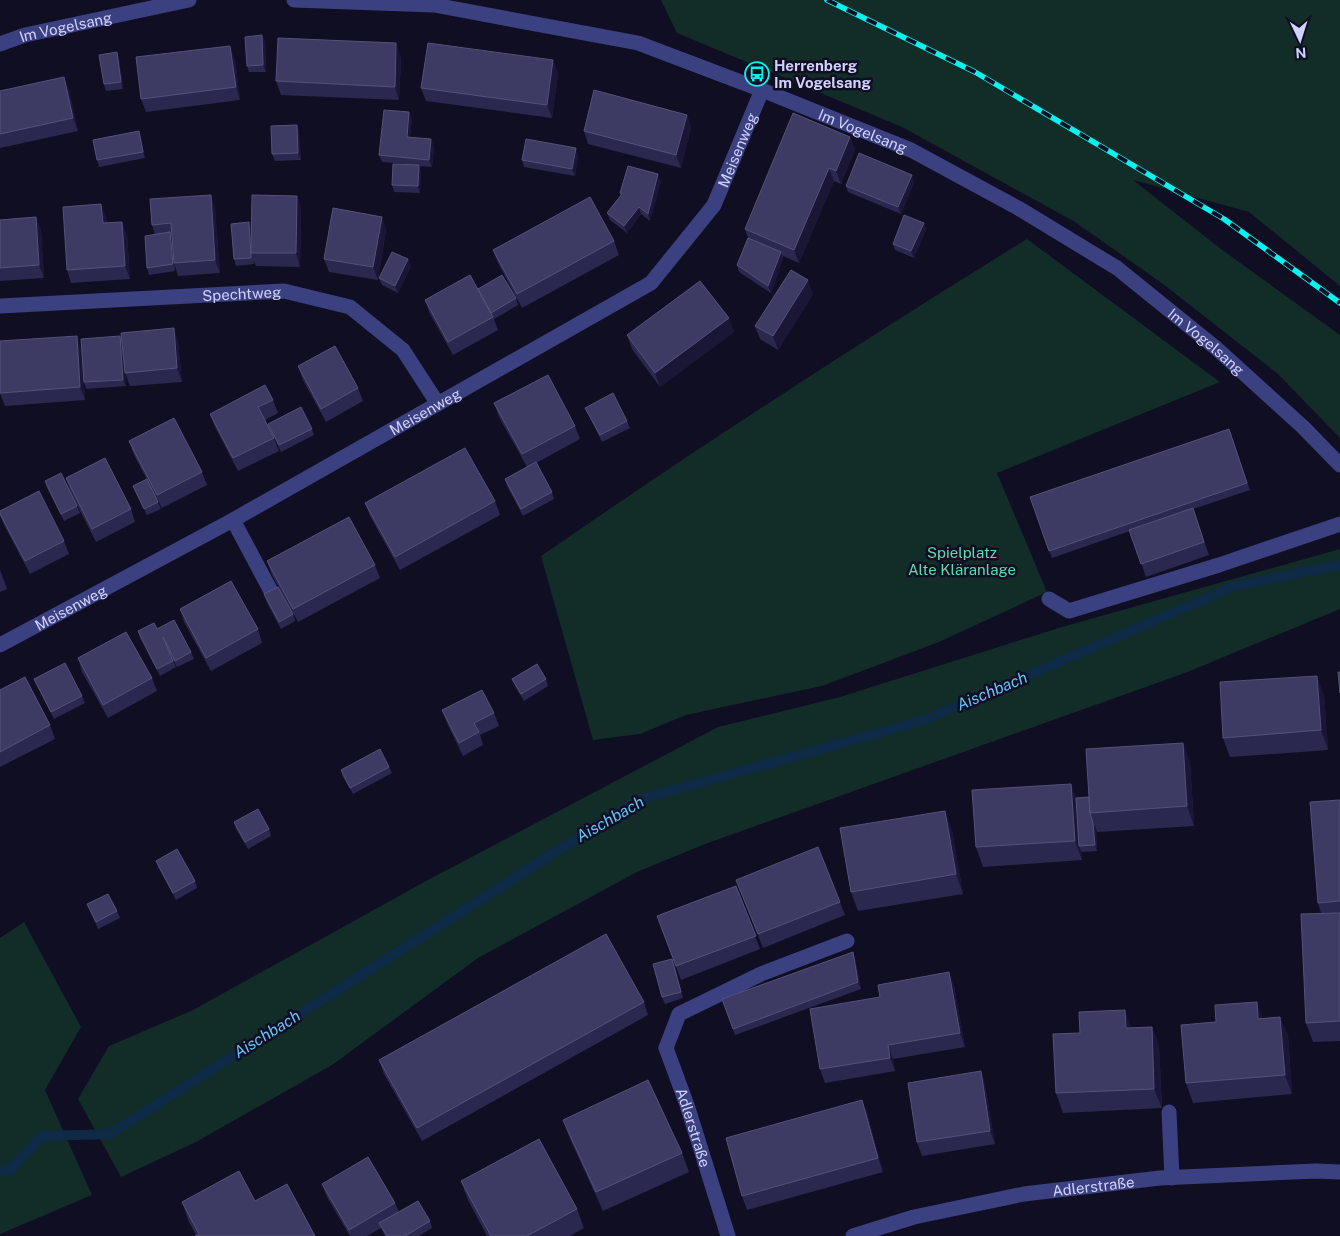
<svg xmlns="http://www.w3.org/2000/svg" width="1340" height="1236" viewBox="0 0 1340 1236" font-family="'Public Sans',sans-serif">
<rect width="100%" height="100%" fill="#100e22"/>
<!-- green -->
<path fill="#122c28" d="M661 0H1340V286L1249 212 1133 180 1221 249 1340 335V438L1278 374 1163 284 1075 222 902 127 677 33Z
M1027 239 1220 382 997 473 1047 592 939 642 822 686 686 715 640 734 593 740 541 556C700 446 862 341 1027 239Z
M1340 549V609L1185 673 705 844 637 872 478 958 332 1065 196 1142 121 1177 78 1099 109 1046 193 1010 426 881 718 727 840 697 1062 627Z
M24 922 81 1027 45 1090 92 1195 0 1234V938Z"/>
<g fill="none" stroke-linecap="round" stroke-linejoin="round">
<!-- stream -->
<path stroke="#0f2a46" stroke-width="10" d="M0 1171H9L42 1136 110 1134 638 800 925 720 1235 586 1340 565"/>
<!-- lane -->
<path stroke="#3b4080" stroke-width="15" d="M233 520 273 595
M1049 599 1069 611 1219 565 1340 524
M666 1048 679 1014 761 974 847 941
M1169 1112 1172 1178"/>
<!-- street -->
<g stroke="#3b4080" stroke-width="15">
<path id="s1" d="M294 0 434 5 638 43 762 90 911 150 1018 208 1117 268 1216 348 1303 427 1340 465"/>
<path id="s2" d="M0 44 25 35 189 0"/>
<path id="s3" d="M0 306 284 291 350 307 403 350 438 404"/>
<path id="s4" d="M0 645 233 520 651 283 714 205 762 90"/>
<path id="s5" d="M666 1048 687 1105 728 1236"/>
<path id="s6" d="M853 1236 914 1217 1024 1194 1160 1178 1316 1171 1340 1172"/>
</g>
<!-- rail casing -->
<g stroke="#08f3f0" stroke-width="5.5">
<path id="rail" d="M827 0 975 72 1224 219 1340 303"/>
</g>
<!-- rail -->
<use href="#rail" stroke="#100e22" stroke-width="4" stroke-dasharray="11" stroke-linecap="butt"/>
</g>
<!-- wall -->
<path fill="#2b2850" d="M262 35 265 42 266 72H249L247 66Z
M117 52 119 59 123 89 106 91 104 84Z
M401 57 399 100 281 95 276 81Z
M235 59 240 100 146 112 141 99Z
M553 60 558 74 552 118 426 101 421 88Z
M69 90 78 131 0 148V91Z
M409 112 412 119 410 137 434 146 432 167 419 166 421 172 420 193 394 192 392 185 407 164 382 162 379 155Z
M687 115 691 128 681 168 588 144 584 131Z
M297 125 299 132 301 160 275 161 272 154Z
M850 137 855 150 841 184 834 181 799 263 783 256V259L771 293 739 272 737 265 748 238 745 229Z
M141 138 145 158 99 167 97 160Z
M578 155 575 176 524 167 522 160Z
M661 181 650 221 641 214 627 233 610 220 607 213 621 195 620 193Z
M914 182 901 214 848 192 846 186Z
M297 196 301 209 300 267 256 266 253 260 254 264 236 266 234 259 249 222 251 229Z
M101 204 106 218 107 223 127 235 130 279 71 283 67 270Z
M215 208 220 273 178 276 175 266V271L149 275 147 268 155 235 152 225Z
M36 217 41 231 44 278 0 281V220Z
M382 217 386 230 378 280 329 272 324 259Z
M924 223 926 230 914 258 895 250 893 244Z
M614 241 619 255 522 308 498 263 493 250Z
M408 259 411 266 398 293 382 285 379 278Z
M478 289 516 298 518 305 494 319 498 330 453 355 430 314 425 300Z
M813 294 778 350 760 339 755 326Z
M729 318 734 332 660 387 632 349 627 335Z
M120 336 122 342 178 341 182 382 130 386 125 373 123 350 126 386 86 389 84 382Z
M81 349 85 400 5 406 0 393Z
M298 366 358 388 363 401 326 422 303 380Z
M273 400 278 413 265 420 274 438 279 451 238 471 215 427 210 414Z
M494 403 575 426 580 439 536 463 552 492 554 499 523 516 507 486 505 479 527 467 499 417Z
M585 408 627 421 630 428 602 442Z
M268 424 312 429 314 435 281 452Z
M1229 429 1250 490 1193 509 1209 555 1146 577 1130 531 1052 558 1030 497Z
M129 441 202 472 207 485 162 508 134 455Z
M66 478 131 509 135 522 96 542 70 491Z
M45 481 77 506 80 513 64 521 47 488Z
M133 486 158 502 161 509 147 515Z
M495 501 500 515 400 570 370 516 365 503Z
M0 511 64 541 69 554 30 574 4 525 0 515Z
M267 561 375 565 380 578 298 622 272 575Z
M0 570 7 589 0 592Z
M264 594 293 614 295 621 281 629 266 601Z
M180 609 258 629 262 643 211 671 184 622Z
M157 629 191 652 194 659 177 667 172 658 176 667 160 676 140 638 138 631Z
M78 658 152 678 157 691 108 718 82 672Z
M34 679 82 696 85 703 54 719 37 686Z
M512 679H546L548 686 524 701 515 686Z
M0 690 50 725 55 739 0 767Z
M1324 695 1328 750 1230 757 1223 738Z
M442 710 494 713 499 726 480 735 483 745 463 756 447 723Z
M1183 743 1190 762 1194 826 1097 832 1096 829 1097 851 1082 852 1081 851 1082 860 983 867 976 847 1071 784 1076 798 1089 797Z
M389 767 392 773 353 794 343 777 341 770Z
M1340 800V1041L1313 1042 1306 1023 1321 913 1318 903Z
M234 822 269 829 271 836 248 849 236 829Z
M952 830 963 894 858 911 851 892Z
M156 861 195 881 197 888 176 900 158 867Z
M736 880 840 902 845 915 763 948Z
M736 886 760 949 681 980 657 916Z
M87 904 117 911 120 918 98 929Z
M853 952 855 959 861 989 735 1035 722 999Z
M675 966 683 998 665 1004 662 997Z
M954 986 965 1047 893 1059 895 1071 825 1083 820 1069Z
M644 1002 648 1015 422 1141 384 1074 379 1060Z
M1280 1017 1288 1036 1292 1094 1193 1103 1186 1083 1263 1018Z
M1152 1027 1159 1046 1162 1108 1063 1113 1056 1093 1080 1033 1132 1028Z
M981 1071 985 1085 995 1144 922 1156 917 1142Z
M862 1100 867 1113 883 1172 747 1210 742 1196Z
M563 1120 682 1153 689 1172 603 1211 570 1139Z
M461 1181 577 1209 584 1228 570 1236H487L468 1200Z
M322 1184 395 1203 399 1212 430 1221 432 1228 419 1236H385L381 1228 367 1236H350L327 1197Z
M255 1201 196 1235 189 1222 182 1202Z"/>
<!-- shaded-wall -->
<path fill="#191636" d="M262 35 265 42 266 72 263 65Z
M396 43 401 57 399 100 395 87Z
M230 46 235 59 240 100 236 87Z
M117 52 119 59 123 89 121 82Z
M553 60 558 74 552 118 547 105Z
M64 77 69 90 78 131 73 118Z
M409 112 412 119 409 144 407 137Z
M687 115 691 128 681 168 676 155Z
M297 125 299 132 301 160 298 153Z
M139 131 141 138 145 158 143 152Z
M850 137 855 150 841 184 836 171Z
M431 139 434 146 432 167 429 160Z
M576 148 578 155 575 176 572 169Z
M419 165 421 172 420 193 418 186Z
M829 168 834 181 799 263 794 250Z
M658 174 661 181 650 221 648 214Z
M912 175 914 182 901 214 898 207Z
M211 195 215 208 220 273 215 260Z
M297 196 301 209 300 267 296 253Z
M101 204 106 218 108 236 103 223Z
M639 207 641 214 627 233 624 226Z
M36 217 41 231 44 278 39 265Z
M382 217 386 230 378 280 373 267Z
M122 222 127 235 130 279 125 266Z
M249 222 252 229 251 253Z
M924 223 926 230 914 258 911 251Z
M170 232 173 239 174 263 175 271 173 264Z
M781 252 783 259 771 293 768 286Z
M408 259 411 266 398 293 395 286Z
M808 280 813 294 778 350 773 336Z
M729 318 734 332 660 387 655 373Z
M174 328 178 341 182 382 177 368Z
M77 336 81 349 85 400 80 387Z
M120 336 123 343 126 386 123 380Z
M1317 676 1324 695 1328 750 1321 730Z
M1183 743 1190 762 1194 826 1187 806Z
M1071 784 1078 803 1079 846 1081 851 1082 860 1075 841Z
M945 811 952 830 963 894 956 874Z
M1093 823 1096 829 1097 851 1095 845Z
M853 952 855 959 861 989 858 982Z
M672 959 675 966 683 998 681 992Z
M949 972 954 986 965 1047 960 1033Z
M1257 1002 1264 1021 1258 1019Z
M1125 1010 1132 1029 1126 1028Z
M1280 1017 1288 1036 1292 1094 1285 1075Z
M1152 1027 1159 1046 1162 1108 1154 1089Z
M888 1045 893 1059 895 1071 890 1058Z
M981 1071 985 1085 995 1144 990 1131Z
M862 1100 867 1113 883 1172 878 1158Z"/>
<!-- building -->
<path fill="#3d3a63" stroke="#54527b" d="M262 35 263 65 247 66 245 37Z
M278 38 396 43 395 87 276 81Z
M428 43 553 60 547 105 421 88Z
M230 46 236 87 141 99 136 57Z
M117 52 121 82 104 84 99 55Z
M64 77 73 118 0 134V91Z
M594 90 687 115 676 155 584 131Z
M384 110 409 112 407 137 431 139 429 160 379 155Z
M793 113 850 137 836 171 829 168 794 250 745 229Z
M297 125 298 153 272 154 271 126Z
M139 131 143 152 97 160 93 140Z
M526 139 576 148 572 169 522 160Z
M859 153 912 175 898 207 846 186Z
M393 164 419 165 418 186 392 185Z
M628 166 658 174 648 214 639 207 624 226 607 213 622 194 620 193Z
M211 195 215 260 174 263 171 223 152 225 150 199Z
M252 195 297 196 296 253H251Z
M590 197 614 241 517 294 493 250Z
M101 204 103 223 122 222 125 266 67 270 63 207Z
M333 208 382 217 373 267 324 259Z
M904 215 924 223 911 251 893 244Z
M36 217 39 265 0 268V220Z
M249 222 251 258 234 259 231 224Z
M170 232 173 264 147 268 145 236Z
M748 238 781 252 768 286 737 265Z
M392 252 408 259 395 286 379 278Z
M791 270 808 280 773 336 755 326Z
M470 275 493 317 448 342 425 300Z
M502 275 516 298 491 313 478 289Z
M700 281 729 318 655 373 627 335Z
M174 328 177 368 125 373 121 333Z
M77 336 80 387 0 393V341Z
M120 336 123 380 84 382 81 339Z
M335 346 358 388 321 409 298 366Z
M548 375 575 426 522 454 494 403Z
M265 385 273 400 258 407 274 438 233 458 210 414Z
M613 393 627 421 600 435 585 408Z
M301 407 312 429 279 445 268 424Z
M174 418 202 472 157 495 129 441Z
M1229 429 1247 483 1049 551 1030 497Z
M465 448 495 501 395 557 365 503Z
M105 458 131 509 92 529 66 478Z
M536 462 552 492 521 509 505 479Z
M61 473 77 506 61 514 45 481Z
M147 479 158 502 144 509 133 486Z
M39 491 64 541 25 561 0 514V511Z
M1193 508 1204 542 1141 564 1129 530Z
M349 517 375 565 293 609 267 561Z
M231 581 258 629 206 658 180 609Z
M278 587 293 614 279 622 264 594Z
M174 620 191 652 175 661 163 637 173 661 157 669 138 631 154 623 157 629Z
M126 632 152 678 103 705 78 658Z
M65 663 82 696 51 712 34 679Z
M537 664 546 679 521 694 512 679Z
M1338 672H1340V693Z
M1317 676 1321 730 1223 738 1220 682Z
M25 677 50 725 0 752V690Z
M482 690 494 713 474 723 479 732 459 743 442 710Z
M1183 743 1187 806 1090 813 1086 749Z
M380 749 389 767 350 788 341 770Z
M1071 784 1075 841 976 847 972 790Z
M1089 797 1090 813 1093 823 1095 845 1079 846 1076 798Z
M1340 800V901L1318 903 1310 802Z
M258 809 269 829 245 842 234 822Z
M945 811 956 874 851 892 840 828Z
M818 847 840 902 758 934 736 880Z
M177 849 195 881 173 893 156 861Z
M736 886 756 936 676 966 657 916Z
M108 894 117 911 96 922 87 904Z
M1340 913V1021L1306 1023 1301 914Z
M606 934 644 1002 417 1128 379 1060Z
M853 952 858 982 733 1029 722 999Z
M672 959 681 992 662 997 653 964Z
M949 972 960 1033 888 1045 890 1058 820 1069 810 1009 880 997 878 985Z
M1257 1002 1258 1019 1280 1017 1285 1075 1186 1083 1181 1025 1216 1022 1215 1005Z
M1125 1010 1126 1028 1152 1027 1154 1089 1056 1093 1053 1034 1080 1033 1079 1012Z
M981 1071 990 1131 917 1142 908 1083Z
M648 1080 682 1153 596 1192 563 1120Z
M862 1100 878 1158 742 1196 726 1138Z
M539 1139 577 1209 527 1236H491L461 1181Z
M368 1157 395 1203 349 1230 322 1184Z
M239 1171 255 1201 287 1184 315 1236H195L199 1234 182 1202Z
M418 1201 430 1221 405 1236H387L379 1223Z"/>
<!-- icons -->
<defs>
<g id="bus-ring" transform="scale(1.25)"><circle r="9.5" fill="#100e22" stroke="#08f3f0" stroke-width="1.5"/><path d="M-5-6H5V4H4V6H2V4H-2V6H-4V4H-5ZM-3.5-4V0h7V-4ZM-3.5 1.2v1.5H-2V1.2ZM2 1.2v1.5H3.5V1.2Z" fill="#08f3f0"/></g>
</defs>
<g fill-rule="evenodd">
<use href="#bus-ring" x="757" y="74"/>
</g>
<g text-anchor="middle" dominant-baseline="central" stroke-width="5" stroke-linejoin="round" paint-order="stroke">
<!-- street labels -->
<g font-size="15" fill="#d1d1fe" stroke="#100e22">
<text stroke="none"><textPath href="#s2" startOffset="68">Im Vogelsang</textPath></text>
<text stroke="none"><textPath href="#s1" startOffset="589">Im Vogelsang</textPath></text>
<text stroke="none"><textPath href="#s4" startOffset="905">Meisenweg</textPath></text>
<text stroke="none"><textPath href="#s3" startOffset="242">Spechtweg</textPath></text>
<text stroke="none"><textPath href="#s1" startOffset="994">Im Vogelsang</textPath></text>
<text stroke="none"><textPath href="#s4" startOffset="485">Meisenweg</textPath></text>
<text stroke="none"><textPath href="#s4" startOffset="80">Meisenweg</textPath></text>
<text stroke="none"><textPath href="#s5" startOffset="84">Adlerstraße</textPath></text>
<text stroke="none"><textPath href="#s6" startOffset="246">Adlerstraße</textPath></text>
</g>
<!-- poi labels -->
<g font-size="15" font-weight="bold" fill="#d1d1fe" stroke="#100e22" text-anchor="start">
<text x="774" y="65">Herrenberg<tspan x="774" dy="17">Im Vogelsang</tspan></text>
</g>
<!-- park labels -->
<g font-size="15" fill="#5fdbae" stroke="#100e22">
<text x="962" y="552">Spielplatz<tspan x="962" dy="17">Alte Kläranlage</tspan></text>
</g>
<!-- water labels -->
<g font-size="16" font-style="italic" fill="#63c5fa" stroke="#100e22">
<text transform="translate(992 691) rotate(-23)">Aischbach</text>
<text transform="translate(610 819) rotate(-30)">Aischbach</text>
<text transform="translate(267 1034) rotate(-32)">Aischbach</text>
</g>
</g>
<!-- north arrow -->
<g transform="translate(1300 40) rotate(176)" stroke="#100e22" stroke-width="4" paint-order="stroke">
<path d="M0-4L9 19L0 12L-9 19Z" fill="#d1d1fe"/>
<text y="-8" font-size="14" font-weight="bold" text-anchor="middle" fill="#d1d1fe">N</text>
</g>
</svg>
